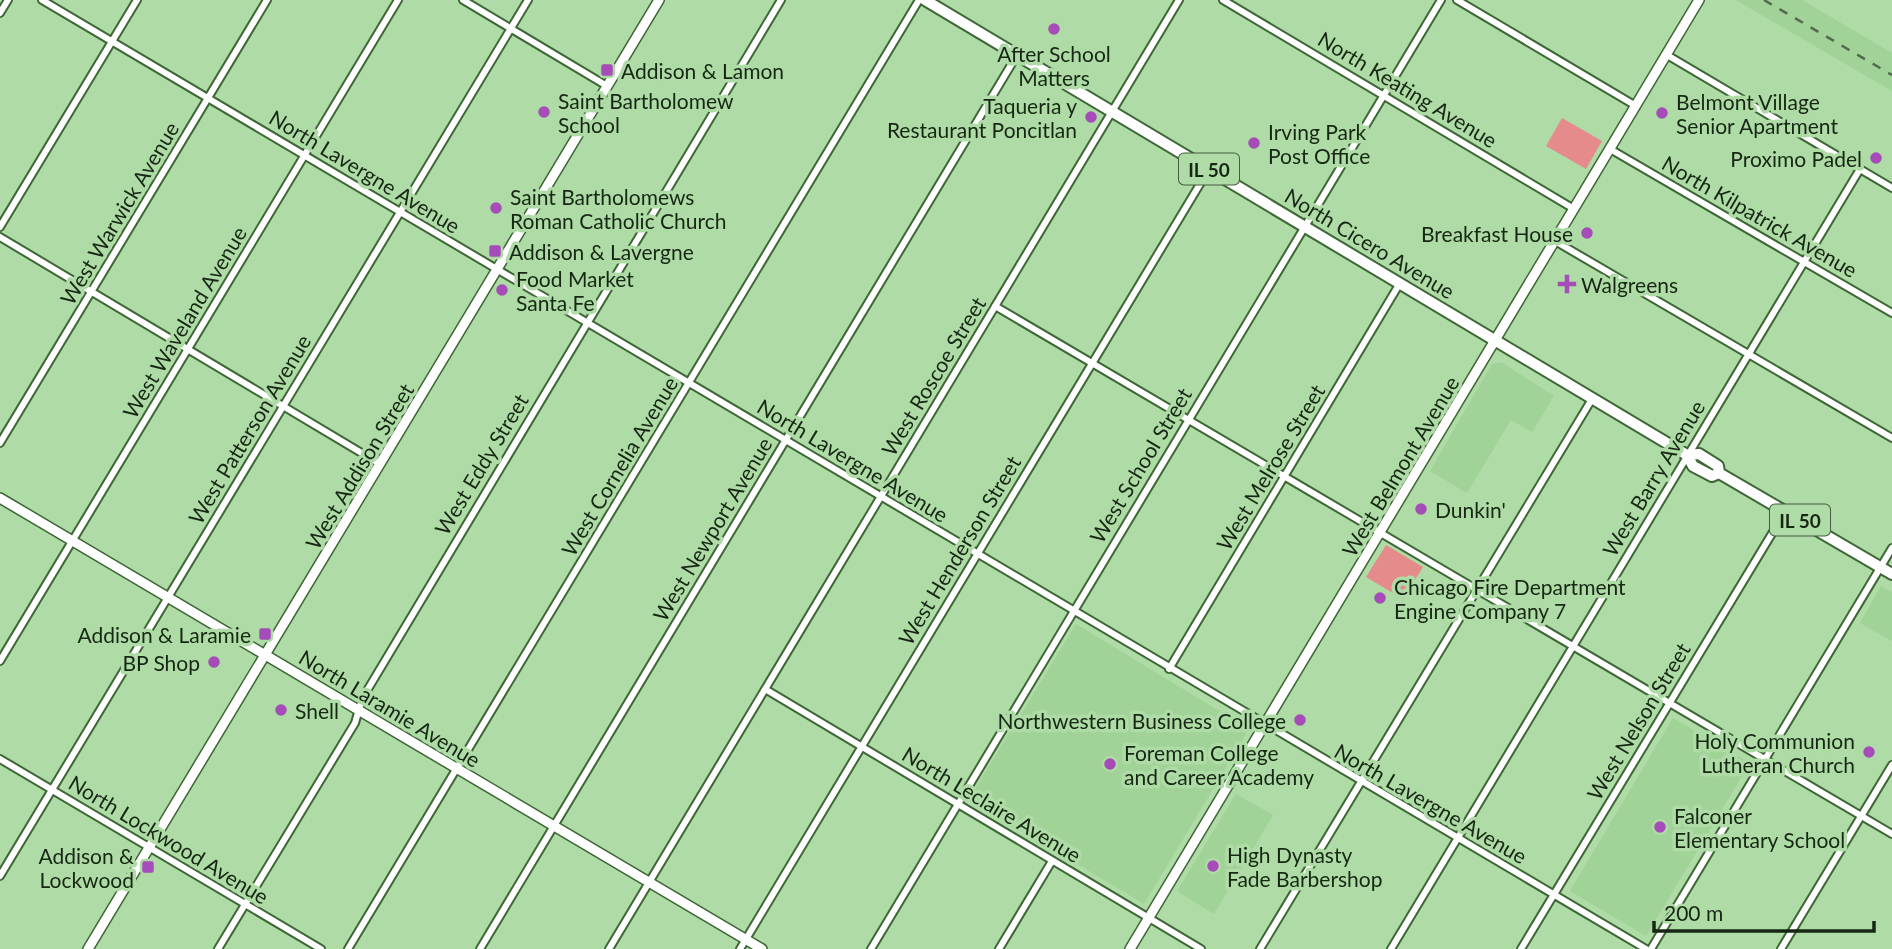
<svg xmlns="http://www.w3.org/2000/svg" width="1892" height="949" viewBox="0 0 1892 949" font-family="Lato,sans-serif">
<rect width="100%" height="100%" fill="#aedba6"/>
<!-- built -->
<path fill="#a1d297" d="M1736 0H1802L1892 53V91Z
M1501 362 1554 396 1532 432 1511 420 1467 493 1430 471 1492 364Z
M1881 586 1892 592V641L1860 623Z
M1076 624 1249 729 1144 904 969 799Z
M1673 718 1750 763 1646 936 1570 891Z
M1236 794 1273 815 1214 914 1177 891Z"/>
<!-- green -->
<path fill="#e68b8b" d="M1562 118 1602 141 1586 169 1546 146Z
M1386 545 1423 567 1403 599 1366 577Z"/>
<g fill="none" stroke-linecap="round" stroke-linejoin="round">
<!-- street casing -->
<g stroke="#3e6636" stroke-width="10">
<path id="street" d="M42 0 1646 949
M463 0 607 86
M1223 0 1574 209
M1457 0 1636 106
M0 13 8 0
M1667 55 1892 188
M1610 149 1892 313
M0 227 137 0
M0 237 380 464
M1555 241 1892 438
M995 306 1892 834
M0 443 267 0
M0 661 398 0
M1169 669 1400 283
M765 689 1201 949
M0 759 321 949
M0 876 528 0
M218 949 355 723 362 699 781 0
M348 949 919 0
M480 949 1017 55
M609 949 1179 0
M740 949 1209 169
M871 949 1441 0
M999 949 1052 861
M1260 949 1592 399
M1391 949 1860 169
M1521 949 1785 512
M1651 949 1892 548
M1781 949 1892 765"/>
</g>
<!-- secondary casing -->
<g stroke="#3e6636" stroke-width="12">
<path id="secondary" d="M0 498 762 949
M88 949 659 0
M1130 949 1699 0"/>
</g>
<!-- primary casing -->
<g stroke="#3e6636" stroke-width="14">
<path id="primary" d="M925 0 1687 455 1693 466 1712 476 1719 473
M1687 455 1699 454 1718 466 1719 473 1892 574"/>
</g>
<!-- street -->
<use href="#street" stroke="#fff" stroke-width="6"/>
<!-- secondary -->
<use href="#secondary" stroke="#fff" stroke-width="9"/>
<!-- primary -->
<use href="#primary" stroke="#fff" stroke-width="10"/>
<!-- rail -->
<path stroke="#516c4c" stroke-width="2.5" stroke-dasharray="9 9" stroke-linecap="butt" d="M1764 0 1892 75"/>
</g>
<!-- markers -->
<g fill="#a54cb8" stroke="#aedba6" stroke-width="2.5">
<circle cx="1054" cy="29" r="7"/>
<rect x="600" y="63" width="14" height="14" rx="3.5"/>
<circle cx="544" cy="112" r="7"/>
<circle cx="1662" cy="113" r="7"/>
<circle cx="1091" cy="117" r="7"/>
<circle cx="1254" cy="143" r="7"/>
<circle cx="1876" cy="158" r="7"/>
<circle cx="496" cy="208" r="7"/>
<circle cx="1587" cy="233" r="7"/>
<rect x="488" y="244" width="14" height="14" rx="3.5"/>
<path d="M1563.5 273.5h7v7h7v7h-7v7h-7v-7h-7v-7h7z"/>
<circle cx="502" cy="290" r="7"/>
<circle cx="1421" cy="509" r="7"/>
<circle cx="1380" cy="598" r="7"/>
<rect x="258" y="627" width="14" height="14" rx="3.5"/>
<circle cx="214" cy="662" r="7"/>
<circle cx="281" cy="710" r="7"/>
<circle cx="1300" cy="720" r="7"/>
<circle cx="1869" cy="752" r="7"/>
<circle cx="1110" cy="764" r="7"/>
<circle cx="1660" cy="827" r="7"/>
<circle cx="1213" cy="866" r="7"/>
<rect x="141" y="860" width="14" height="14" rx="3.5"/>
</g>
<g text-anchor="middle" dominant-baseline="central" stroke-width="7" stroke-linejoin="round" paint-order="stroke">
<!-- shield labels -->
<g fill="#aedba6" stroke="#445d3f" stroke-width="2">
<rect x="1179" y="153.5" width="60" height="31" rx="5"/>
<rect x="1770" y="504.5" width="60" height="31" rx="5"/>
</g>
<g font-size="19" font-weight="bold" fill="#162713">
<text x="1209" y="169">IL 50</text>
<text x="1800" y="520">IL 50</text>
</g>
<!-- poi labels -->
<g font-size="21" fill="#162713" stroke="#aedba6" text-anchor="start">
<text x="1054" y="53" text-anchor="middle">After School<tspan x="1054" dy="24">Matters</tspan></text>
<text x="621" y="70">Addison &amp; Lamon</text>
<text x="558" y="100">Saint Bartholomew<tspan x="558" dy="24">School</tspan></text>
<text x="1676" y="101">Belmont Village<tspan x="1676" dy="24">Senior Apartment</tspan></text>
<text x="1077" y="105" text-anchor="end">Taqueria y<tspan x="1077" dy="24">Restaurant Poncitlan</tspan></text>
<text x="1268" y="131">Irving Park<tspan x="1268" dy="24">Post Office</tspan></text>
<text x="1862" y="158" text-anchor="end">Proximo Padel</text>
<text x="510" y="196">Saint Bartholomews<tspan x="510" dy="24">Roman Catholic Church</tspan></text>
<text x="1573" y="233" text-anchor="end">Breakfast House</text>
<text x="509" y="251">Addison &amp; Lavergne</text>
<text x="516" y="278">Food Market<tspan x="516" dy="24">Santa Fe</tspan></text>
<text x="1581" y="284">Walgreens</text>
<text x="1435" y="509">Dunkin'</text>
<text x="1394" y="586">Chicago Fire Department<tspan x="1394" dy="24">Engine Company 7</tspan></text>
<text x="251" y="634" text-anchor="end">Addison &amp; Laramie</text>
<text x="200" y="662" text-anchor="end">BP Shop</text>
<text x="295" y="710">Shell</text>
<text x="1286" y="720" text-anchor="end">Northwestern Business College</text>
<text x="1855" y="740" text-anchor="end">Holy Communion<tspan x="1855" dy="24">Lutheran Church</tspan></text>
<text x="1124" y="752">Foreman College<tspan x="1124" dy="24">and Career Academy</tspan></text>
<text x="1674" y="815">Falconer<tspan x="1674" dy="24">Elementary School</tspan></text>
<text x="1227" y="854">High Dynasty<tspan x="1227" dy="24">Fade Barbershop</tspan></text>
<text x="134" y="855" text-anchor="end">Addison &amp;<tspan x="134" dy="24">Lockwood</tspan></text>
</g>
<!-- street labels -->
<g font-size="21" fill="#162713" stroke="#aedba6">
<text transform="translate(1408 89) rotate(31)">North Keating Avenue</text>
<text transform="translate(365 171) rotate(31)">North Lavergne Avenue</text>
<text transform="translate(119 213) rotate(-59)">West Warwick Avenue</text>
<text transform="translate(1760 216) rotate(30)">North Kilpatrick Avenue</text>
<text transform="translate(1370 243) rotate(31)">North Cicero Avenue</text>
<text transform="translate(184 322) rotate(-59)">West Waveland Avenue</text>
<text transform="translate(933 376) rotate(-59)">West Roscoe Street</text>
<text transform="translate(249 429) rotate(-59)">West Patterson Avenue</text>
<text transform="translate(853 460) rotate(31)">North Lavergne Avenue</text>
<text transform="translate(481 464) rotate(-59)">West Eddy Street</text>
<text transform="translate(1140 465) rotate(-59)">West School Street</text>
<text transform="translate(359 466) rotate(-59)">West Addison Street</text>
<text transform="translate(619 466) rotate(-59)">West Cornelia Avenue</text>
<text transform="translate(1400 466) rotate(-59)">West Belmont Avenue</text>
<text transform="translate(1270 467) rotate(-59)">West Melrose Street</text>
<text transform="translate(1653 478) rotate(-59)">West Barry Avenue</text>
<text transform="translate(712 529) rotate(-59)">West Newport Avenue</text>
<text transform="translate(959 550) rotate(-59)">West Henderson Street</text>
<text transform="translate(390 708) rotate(31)">North Laramie Avenue</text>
<text transform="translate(1638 721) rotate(-59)">West Nelson Street</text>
<text transform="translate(1431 803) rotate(30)">North Lavergne Avenue</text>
<text transform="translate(992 804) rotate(31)">North Leclaire Avenue</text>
<text transform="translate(169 839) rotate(31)">North Lockwood Avenue</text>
</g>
</g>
<!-- scale -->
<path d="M1654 921v10h220v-10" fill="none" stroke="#162713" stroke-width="3.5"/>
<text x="1664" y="921" font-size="21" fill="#162713" stroke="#aedba6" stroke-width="5" paint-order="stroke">200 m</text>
</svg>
